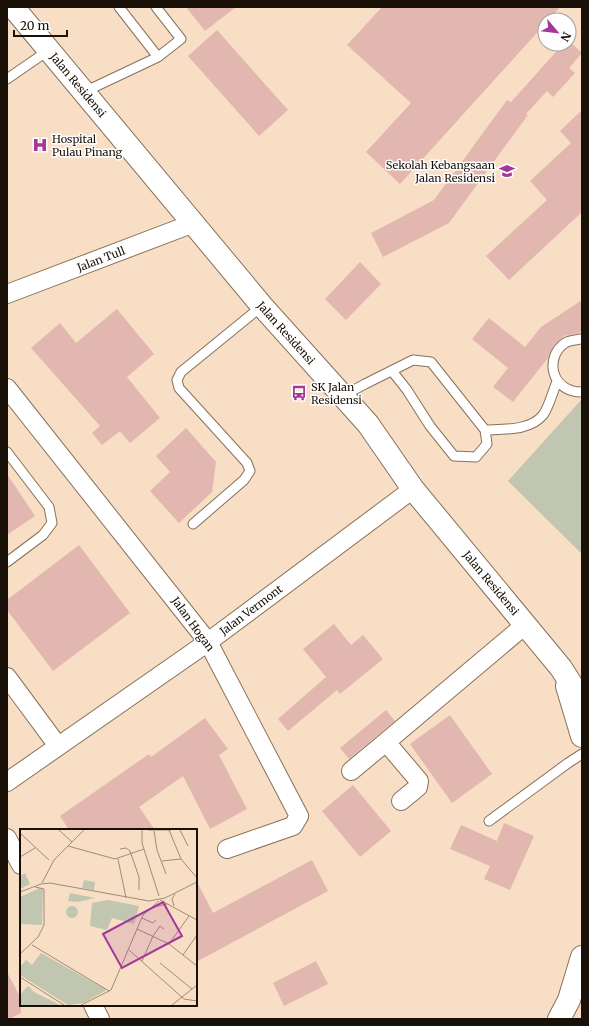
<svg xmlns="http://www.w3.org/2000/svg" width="589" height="1026" viewBox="0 0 589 1026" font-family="Merriweather,serif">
<rect width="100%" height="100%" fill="#f7dec4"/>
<!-- green -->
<path fill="#c0c6af" d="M582 399V554L508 481Z"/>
<!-- building -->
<path fill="#e2b7b0" d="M186 7H236L205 31Z
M382 7H560L549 20H545V24L400 184 366 152 411 103 347 45Z
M217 30 288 110 259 136 188 56Z
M569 41 582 53 569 68 575 73 553 97 547 91 526 114 528 115 449 223 383 257 371 233 434 200 507 100 511 102 563 44H569Z
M582 110V212L509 280 486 256 547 200 530 181 571 143 560 131Z
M360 262 381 284 346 320 325 299Z
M582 300V331L579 333 564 336 555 344 550 352 548 358 513 402 493 387 508 368 472 339 489 318 525 347 541 327Z
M117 309 154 354 127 377 160 418 130 443 120 431 102 445 92 433 100 426 31 348 60 323 76 343Z
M186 428 216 462 212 492 179 523 150 491 170 472 156 456Z
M7 474 35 516 7 535Z
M79 545 130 613 53 671 7 610V600Z
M334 624 351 645 363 635 383 659 340 694 337 690 288 731 278 719 326 677 303 649Z
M386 710 395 721 349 759 340 748Z
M450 715 492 774 452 803 410 744Z
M205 718 228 749 219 755 247 809 210 829 183 776 139 807 155 830H69L60 816 149 754 151 757Z
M353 785 391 831 360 857 322 811Z
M504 823 534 836 510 890 484 879 490 866 450 849 461 825 497 841Z
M312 860 328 891 196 962V880L213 913Z
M316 961 328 984 284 1006 273 983Z
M7 972 21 999V1013L9 1019H7Z"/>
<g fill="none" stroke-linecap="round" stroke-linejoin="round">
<!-- service casing -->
<g stroke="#87715a" stroke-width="11">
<path id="service" d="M119 7 158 57
M7 79 49 50
M84 92 158 57 181 39 156 7
M582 339H581C576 340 569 340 565 343 546 356 550 385 573 391 576 392 578 392 582 392
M343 396 365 384 413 360 431 362 485 430 487 444 476 457 454 456 430 426 407 390 392 371
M485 430C504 429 530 431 543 415 548 409 554 389 557 381
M7 452 49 507 52 523 43 535 7 562
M193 524 244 480 250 471 247 463 179 388 177 380 181 372 262 306
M489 821 568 763 582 754"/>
</g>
<!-- minor casing -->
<g stroke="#87715a" stroke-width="20">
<path id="minor" d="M7 294 194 223
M7 388 208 642 299 816 293 826 227 849
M7 677 58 746
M351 771 386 742
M7 782 208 642 413 489
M401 801 418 787 419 781 386 742 525 625
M7 838 21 865
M93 1005 100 1019"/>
</g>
<!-- secondary casing -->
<g stroke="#87715a" stroke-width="24">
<path id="secondary" d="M13 7 262 306 368 424 413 489 561 668 582 701
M567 686 582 736
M559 1019 569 1000 582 957"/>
</g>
<!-- service -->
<use href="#service" stroke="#fff" stroke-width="9"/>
<!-- minor -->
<use href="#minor" stroke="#fff" stroke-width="18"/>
<!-- secondary -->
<use href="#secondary" stroke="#fff" stroke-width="22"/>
</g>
<!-- icons -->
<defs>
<g id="hospital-bare" transform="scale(1.2)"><path d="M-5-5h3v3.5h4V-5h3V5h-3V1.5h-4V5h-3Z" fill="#a33899" stroke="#fff" stroke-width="2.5" paint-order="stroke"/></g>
<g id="school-bare" transform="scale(1.2)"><path d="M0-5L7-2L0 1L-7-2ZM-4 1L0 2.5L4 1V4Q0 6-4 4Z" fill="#a33899" stroke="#fff" stroke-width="2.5" paint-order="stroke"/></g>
<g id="bus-bare" transform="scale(1.2)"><path d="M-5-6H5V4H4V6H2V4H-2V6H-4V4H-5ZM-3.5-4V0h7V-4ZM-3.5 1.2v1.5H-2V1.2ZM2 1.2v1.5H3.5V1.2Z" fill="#a33899" stroke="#fff" stroke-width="2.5" paint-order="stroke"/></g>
</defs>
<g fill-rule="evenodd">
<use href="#hospital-bare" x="40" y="145"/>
<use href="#school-bare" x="507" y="171"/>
<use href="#bus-bare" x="299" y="393"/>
</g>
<g text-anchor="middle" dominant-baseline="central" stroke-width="3" stroke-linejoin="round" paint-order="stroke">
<!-- street labels -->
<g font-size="11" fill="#191108" stroke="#fff">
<text transform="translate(78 85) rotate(50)">Jalan Residensi</text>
<text transform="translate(101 259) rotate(-21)">Jalan Tull</text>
<text transform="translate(286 333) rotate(48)">Jalan Residensi</text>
<text transform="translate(491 583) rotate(50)">Jalan Residensi</text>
<text transform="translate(251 610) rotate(-37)">Jalan Vermont</text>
<text transform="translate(193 624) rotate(54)">Jalan Hogan</text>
</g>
<!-- poi labels -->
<g font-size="11" fill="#191108" stroke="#fff" text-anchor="start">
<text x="52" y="139">Hospital<tspan x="52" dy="13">Pulau Pinang</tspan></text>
<text x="495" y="165" text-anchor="end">Sekolah Kebangsaan<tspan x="495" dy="13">Jalan Residensi</tspan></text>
<text x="311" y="387">SK Jalan<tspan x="311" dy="13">Residensi</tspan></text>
</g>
</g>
<!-- overview -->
<g transform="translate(20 829)">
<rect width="177" height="177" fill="#f7dec4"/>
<path d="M5 44 10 55 0 60V47ZM64 51 75 53 74 61 62 59ZM20 59 23 61 22 96 0 95V68ZM50 64 75 69 58 73 48 72ZM88 71 119 77 114 95 92 89 87 101 70 97 72 74ZM46 83a6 6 0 1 1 12 0a6 6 0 1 1-12 0ZM21 124 85 160V162L63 174 48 176 0 146V138L6 131 12 136ZM8 157 14 163 40 176H0V166Z" fill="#c0c6af"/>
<path fill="none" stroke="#9e8c79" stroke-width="1" d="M39 1 52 13M122 1V14L139 67M128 1H151M149 1 161 30 177 49M160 1 168 17M134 2 137 21 146 45M0 4 29 31M48 17 95 30 124 20M100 20 106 19 110 22 119 48V61M0 28 15 19M98 30 106 69M142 32 161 30M22 54 34 31 64 1M0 63 21 55 30 54 129 72 145 69 177 53M140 71 177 91M154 77 152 70 155 65M133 78 147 75M122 89 133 94 136 91M117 100 149 115 177 137M149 115 169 87M12 116 89 162M109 121 164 170M0 125 18 108 24 96V60L15 58M163 126 177 106M122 132 133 107 140 97 144 100M140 134 172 160M0 148 44 176M164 170 177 172M61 176 91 161 123 86 139 72M152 176 177 156"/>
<path fill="#a33899" fill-opacity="0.15" stroke="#a33899" stroke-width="2" d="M143 73 162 107 102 139 83 105Z"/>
<rect width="177" height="177" fill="none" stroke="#191108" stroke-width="2"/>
</g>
<!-- border -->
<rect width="589" height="1026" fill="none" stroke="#191108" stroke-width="16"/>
<!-- north arrow -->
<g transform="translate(557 32) rotate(118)"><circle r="19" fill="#ffffff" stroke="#a3a09c"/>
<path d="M0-3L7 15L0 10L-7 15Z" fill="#a33899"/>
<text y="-6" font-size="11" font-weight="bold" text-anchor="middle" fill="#191108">N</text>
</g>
<!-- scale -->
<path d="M14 30v6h53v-6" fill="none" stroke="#191108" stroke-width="2"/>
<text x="20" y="30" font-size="12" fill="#191108" stroke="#ffffff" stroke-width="3" paint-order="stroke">20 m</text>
</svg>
